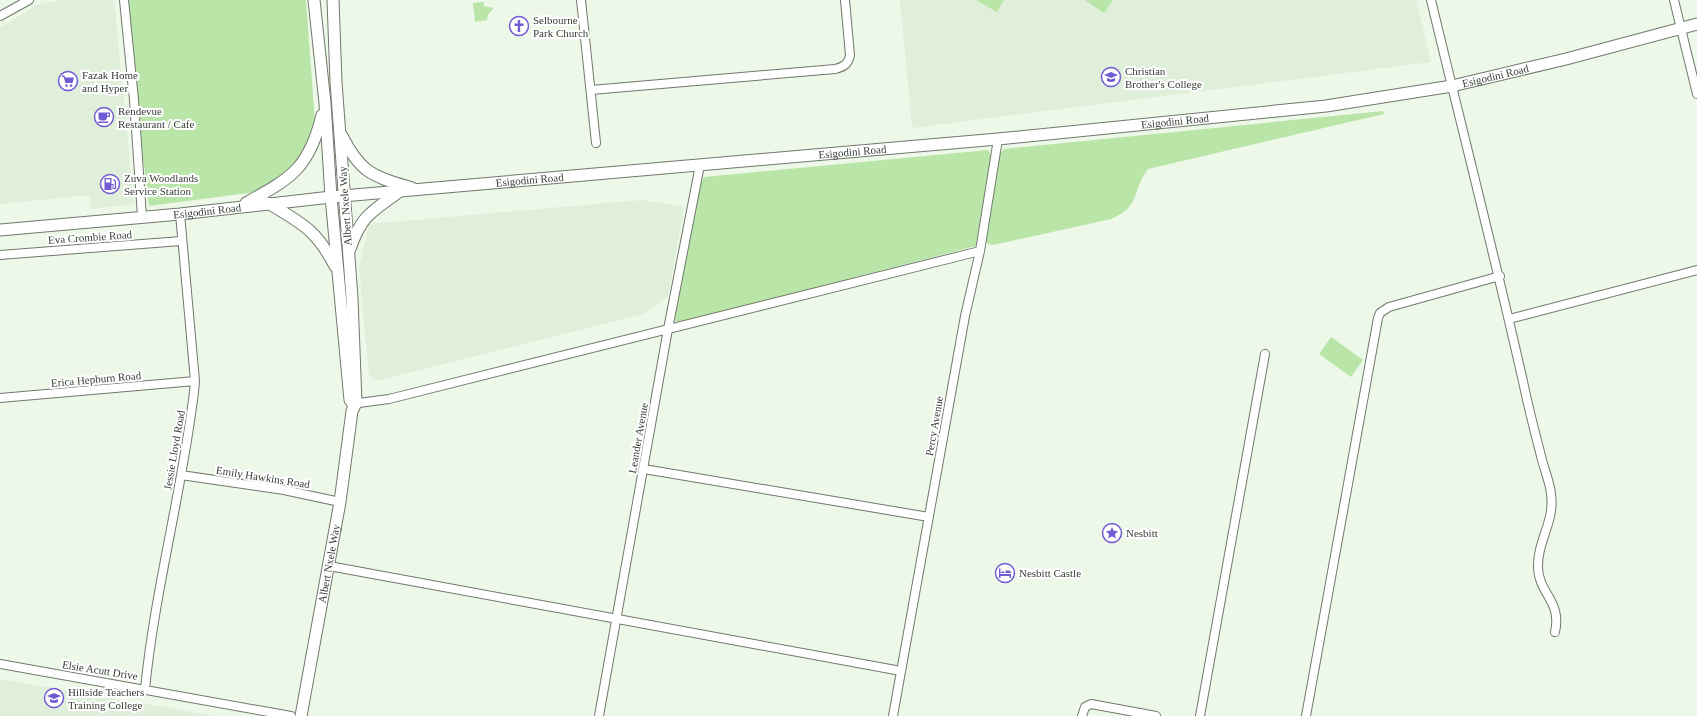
<svg xmlns="http://www.w3.org/2000/svg" width="1697" height="716" viewBox="0 0 1697 716" font-family="'Times New Roman',serif">
<rect width="100%" height="100%" fill="#edf8e9"/>
<!-- built -->
<path fill="#dfefd9" d="M60 0H114L134 204 91 209 90 195 0 204V28L36 5Z
M900 0H1416L1431 62 912 128Z
M642 200 684 207 668 296 646 313 377 381 369 375 359 268 369 224Z
M0 679 215 716H0Z"/>
<!-- green -->
<path fill="#b9e6a8" d="M123 0H306L315 122 310 144 296 164 280 179 256 192 149 206Z
M976 0H1004L997 12Z
M1085 0H1113L1104 13Z
M484 2V6L494 8 488 15 487 20 475 22 473 3Z
M1383 111 1384 114 1148 169C1131 191 1142 206 1111 219L993 245 988 244 985 241 999 155 1004 149Z
M988 150 991 155 976 246 678 323 674 319 701 183 704 177Z
M1331 337 1363 360 1351 377 1319 354Z"/>
<g fill="none" stroke-linecap="round" stroke-linejoin="round">
<!-- minor casing -->
<g stroke="#6f796c" stroke-width="10">
<path id="minor" d="M124 0 134 100 142 217
M581 0 596 143
M1431 0C1462 129 1495 257 1524 386 1529 410 1535 433 1541 456 1544 469 1550 482 1551 494 1555 522 1537 541 1538 568 1539 594 1562 601 1555 632
M1674 0 1697 94
M0 16 29 0
M591 90 835 69C843 67 848 65 850 55L845 0
M0 255 181 241
M1509 319 1697 270
M0 398 195 381
M351 404 389 399 980 251
M644 469 929 517
M181 475 284 490 340 502
M329 566 901 671
M0 664 291 716
M145 689C155 589 182 492 194 392L195 381 180 214
M599 716 668 329 700 165
M893 716 965 316 980 251 998 139
M1082 716 1085 707 1091 704 1156 716
M1200 716 1265 354
M1306 716 1378 318 1380 313 1389 307 1500 276"/>
</g>
<!-- secondary casing -->
<g stroke="#6f796c" stroke-width="13">
<g id="secondary">
<path d="M314 0 325 103 331 197 350 400"/>
<path d="M342 136C361 174 373 176 412 188"/>
<path d="M246 203C291 178 309 169 322 115"/>
<path d="M268 203C301 223 316 229 335 266"/>
<path id="s1" d="M0 230 180 214 331 197 998 139 1326 106 1452 86 1566 59 1697 24"/>
<path d="M350 249C362 214 372 212 400 191"/>
<path id="s2" d="M301 716 340 502 352 411 356 403 352 298 336 82 333 0"/>
</g>
</g>
<!-- minor -->
<use href="#minor" stroke="#fff" stroke-width="8"/>
<!-- secondary -->
<use href="#secondary" stroke="#fff" stroke-width="11"/>
</g>
<!-- icons -->
<defs>
<g id="church-ring" transform="scale(1)"><circle r="9.5" fill="#fff" stroke="#725bd5" stroke-width="1.5"/><path d="M-1.2-6h2.4v3.5h3.3v2.4h-3.3V6h-2.4V-.1h-3.3v-2.4h3.3Z" fill="#725bd5"/></g>
<g id="school-ring" transform="scale(1)"><circle r="9.5" fill="#fff" stroke="#725bd5" stroke-width="1.5"/><path d="M0-5L7-2L0 1L-7-2ZM-4 1L0 2.5L4 1V4Q0 6-4 4Z" fill="#725bd5"/></g>
<g id="supermarket-ring" transform="scale(1)"><circle r="9.5" fill="#fff" stroke="#725bd5" stroke-width="1.5"/><path d="M-6-5.5h2.5l.6 2H6L4.5 2H-2.5L-4.4-4H-6ZM-1.5 3.2a1.3 1.3 0 1 0 .1 0ZM3 3.2a1.3 1.3 0 1 0 .1 0Z" fill="#725bd5"/></g>
<g id="cafe-ring" transform="scale(1)"><circle r="9.5" fill="#fff" stroke="#725bd5" stroke-width="1.5"/><path d="M-5.5-4.5H6V0H3Q3 3.5 0 3.5H-2.5Q-5.5 3.5-5.5 0ZM3-3.2v2h1.7v-2ZM-6 4.5H4V6H-6Z" fill="#725bd5"/></g>
<g id="fuel-ring" transform="scale(1)"><circle r="9.5" fill="#fff" stroke="#725bd5" stroke-width="1.5"/><path d="M-5.5-6h7V0h2V4h1.3V-2.5L3-4.5l.8-.8L6-3V5H2.5V1h-1V6h-7ZM-4.2-4.7v3.2H.2V-4.7Z" fill="#725bd5"/></g>
<g id="sight-ring" transform="scale(1)"><circle r="9.5" fill="#fff" stroke="#725bd5" stroke-width="1.5"/><path d="M0-6L1.8-2.2L6-1.7L2.9 1.2L3.7 5.4L0 3.3L-3.7 5.4L-2.9 1.2L-6-1.7L-1.8-2.2Z" fill="#725bd5"/></g>
<g id="hotel-ring" transform="scale(1)"><circle r="9.5" fill="#fff" stroke="#725bd5" stroke-width="1.5"/><path d="M-6-4.5h1.5V1H6V5H4.5V3h-9V5H-6ZM-4 0a1.8 1.8 0 1 1 3.6 0ZM.5 0V-2.5h3Q6-2.5 6 0Z" fill="#725bd5"/></g>
<g id="university-ring" transform="scale(1)"><circle r="9.5" fill="#fff" stroke="#725bd5" stroke-width="1.5"/><path d="M0-5L7-2L0 1L-7-2ZM-4 1L0 2.5L4 1V4Q0 6-4 4Z" fill="#725bd5"/></g>
</defs>
<g fill-rule="evenodd">
<use href="#church-ring" x="519" y="26"/>
<use href="#school-ring" x="1111" y="77"/>
<use href="#supermarket-ring" x="68" y="81"/>
<use href="#cafe-ring" x="104" y="117"/>
<use href="#fuel-ring" x="110" y="184"/>
<use href="#sight-ring" x="1112" y="533"/>
<use href="#hotel-ring" x="1005" y="573"/>
<use href="#university-ring" x="54" y="698"/>
</g>
<g text-anchor="middle" dominant-baseline="central" stroke-width="4" stroke-linejoin="round" paint-order="stroke">
<!-- poi labels -->
<g font-size="11" fill="#383d37" stroke="#fff" text-anchor="start">
<text x="533" y="20">Selbourne<tspan x="533" dy="13">Park Church</tspan></text>
<text x="1125" y="71">Christian<tspan x="1125" dy="13">Brother's College</tspan></text>
<text x="82" y="75">Fazak Home<tspan x="82" dy="13">and Hyper</tspan></text>
<text x="118" y="111">Rendevue<tspan x="118" dy="13">Restaurant / Cafe</tspan></text>
<text x="124" y="178">Zuva Woodlands<tspan x="124" dy="13">Service Station</tspan></text>
<text x="1126" y="533">Nesbitt</text>
<text x="1019" y="573">Nesbitt Castle</text>
<text x="68" y="692">Hillside Teachers<tspan x="68" dy="13">Training College</tspan></text>
</g>
<!-- street labels -->
<g font-size="11" fill="#383d37" stroke="#fff">
<text stroke="none"><textPath href="#s1" startOffset="1504">Esigodini Road</textPath></text>
<text stroke="none"><textPath href="#s1" startOffset="1180">Esigodini Road</textPath></text>
<text stroke="none"><textPath href="#s1" startOffset="856">Esigodini Road</textPath></text>
<text stroke="none"><textPath href="#s1" startOffset="532">Esigodini Road</textPath></text>
<text transform="translate(345 206) rotate(-94)">Albert Nxele Way</text>
<text stroke="none"><textPath href="#s1" startOffset="208">Esigodini Road</textPath></text>
<text transform="translate(90 237) rotate(-4)">Eva Crombie Road</text>
<text transform="translate(96 379) rotate(-5)">Erica Hepburn Road</text>
<text transform="translate(934 426) rotate(-80)">Percy Avenue</text>
<text transform="translate(638 438) rotate(-80)">Leander Avenue</text>
<text transform="translate(174 450) rotate(-80)">Jessie Lloyd Road</text>
<text transform="translate(263 477) rotate(9)">Emily Hawkins Road</text>
<text stroke="none"><textPath href="#s2" startOffset="155">Albert Nxele Way</textPath></text>
<text transform="translate(100 670) rotate(9)">Elsie Acutt Drive</text>
</g>
</g>
</svg>
